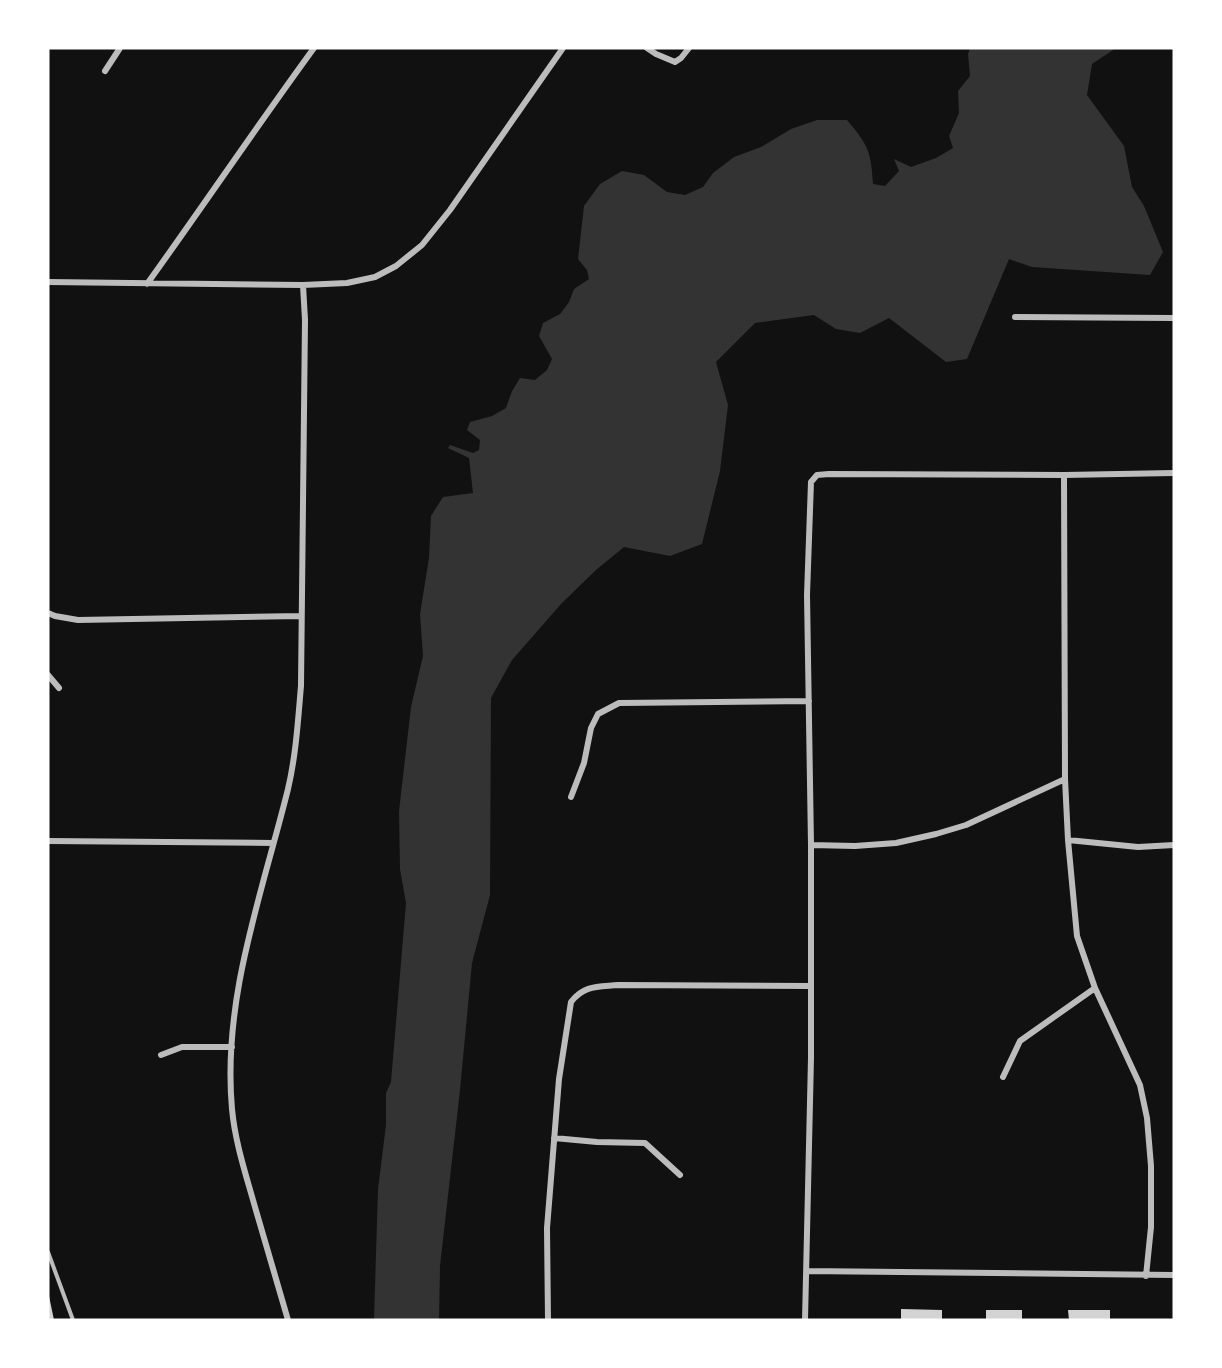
<svg xmlns="http://www.w3.org/2000/svg" width="1222" height="1368" viewBox="0 0 1222 1368" font-family="'DM Sans',sans-serif">
<rect width="100%" height="100%" fill="#111"/>
<!-- water -->
<path fill="#333" d="M970 48H1116L1092 64 1087 95 1124 146 1132 187 1144 206 1163 252 1150 275 1032 267 1009 259 967 359 946 362 889 318 860 333 836 329 814 315 755 323 716 362 728 405 720 471 702 544 670 556 624 547 596 570 561 604 512 660 491 698 490 895 472 963 460 1090 440 1266 439 1320H374L378 1189 386 1125V1093L391 1082 406 903 400 869 399 811 411 707 423 656 420 614 429 558 431 516 443 497 473 493 469 458 448 448 450 445 473 453 479 450 480 440 467 430 470 422 492 416 506 408 512 391 520 378 535 380 547 370 552 359 539 336 543 323 560 314 569 302 574 289 589 279 587 270 578 259 584 206 600 184 622 171 644 175 667 192 685 195 703 187 713 173 734 157 761 147 791 129 817 120H847C868 145 871 151 873 184L885 186 899 171 894 159 911 167 936 158 953 148 949 136 959 113 958 91 970 76 968 54Z"/>
<!-- building -->
<path fill="#d3d3d3" d="M48 1296H49L54 1320H48Z
M901 1309 942 1310V1320H901Z
M986 1310H1022V1320H986Z
M1068 1310H1110V1320H1069Z"/>
<g fill="none" stroke-linecap="round" stroke-linejoin="round">
<!-- service -->
<path stroke="#bcbcbc" stroke-width="4" d="M48 1252 73 1320"/>
<!-- minor -->
<path stroke="#bcbcbc" stroke-width="6" d="M647 48 656 54 675 62 681 58 689 48
M105 71 120 48
M48 282 303 285 347 283 375 277 396 266 422 245 450 210 563 48
M147 284C203 206 257 126 314 48
M1015 317 1174 318
M1064 475 1065 779 1068 840 1077 936 1095 988 1140 1085 1147 1118 1151 1166V1227L1146 1276
M48 613 55 616 78 620 301 616
M48 675 59 688
M571 797 584 763 591 728 598 714 619 703 809 701
M1068 840 1138 847 1174 845
M48 841 273 843
M811 845 855 846 896 843 936 834 966 825 1065 779
M161 1055 182 1047H232
M1003 1077 1020 1041 1095 988
M554 1138 597 1142 645 1143 680 1175
M807 1271 1174 1275
M288 1320C277 1282 266 1244 255 1207 246 1175 235 1142 232 1109 222 999 262 894 288 789 296 755 298 720 301 686L305 320 303 285
M548 1320 547 1228 559 1079 571 1002C584 985 598 987 618 985L811 986
M805 1320 811 1058V845L807 595 811 482 817 475 829 474 1064 475 1174 473"/>
</g>
<!-- border -->
<rect width="1222" height="1368" fill="none" stroke="#ffffff" stroke-width="99"/>
</svg>
